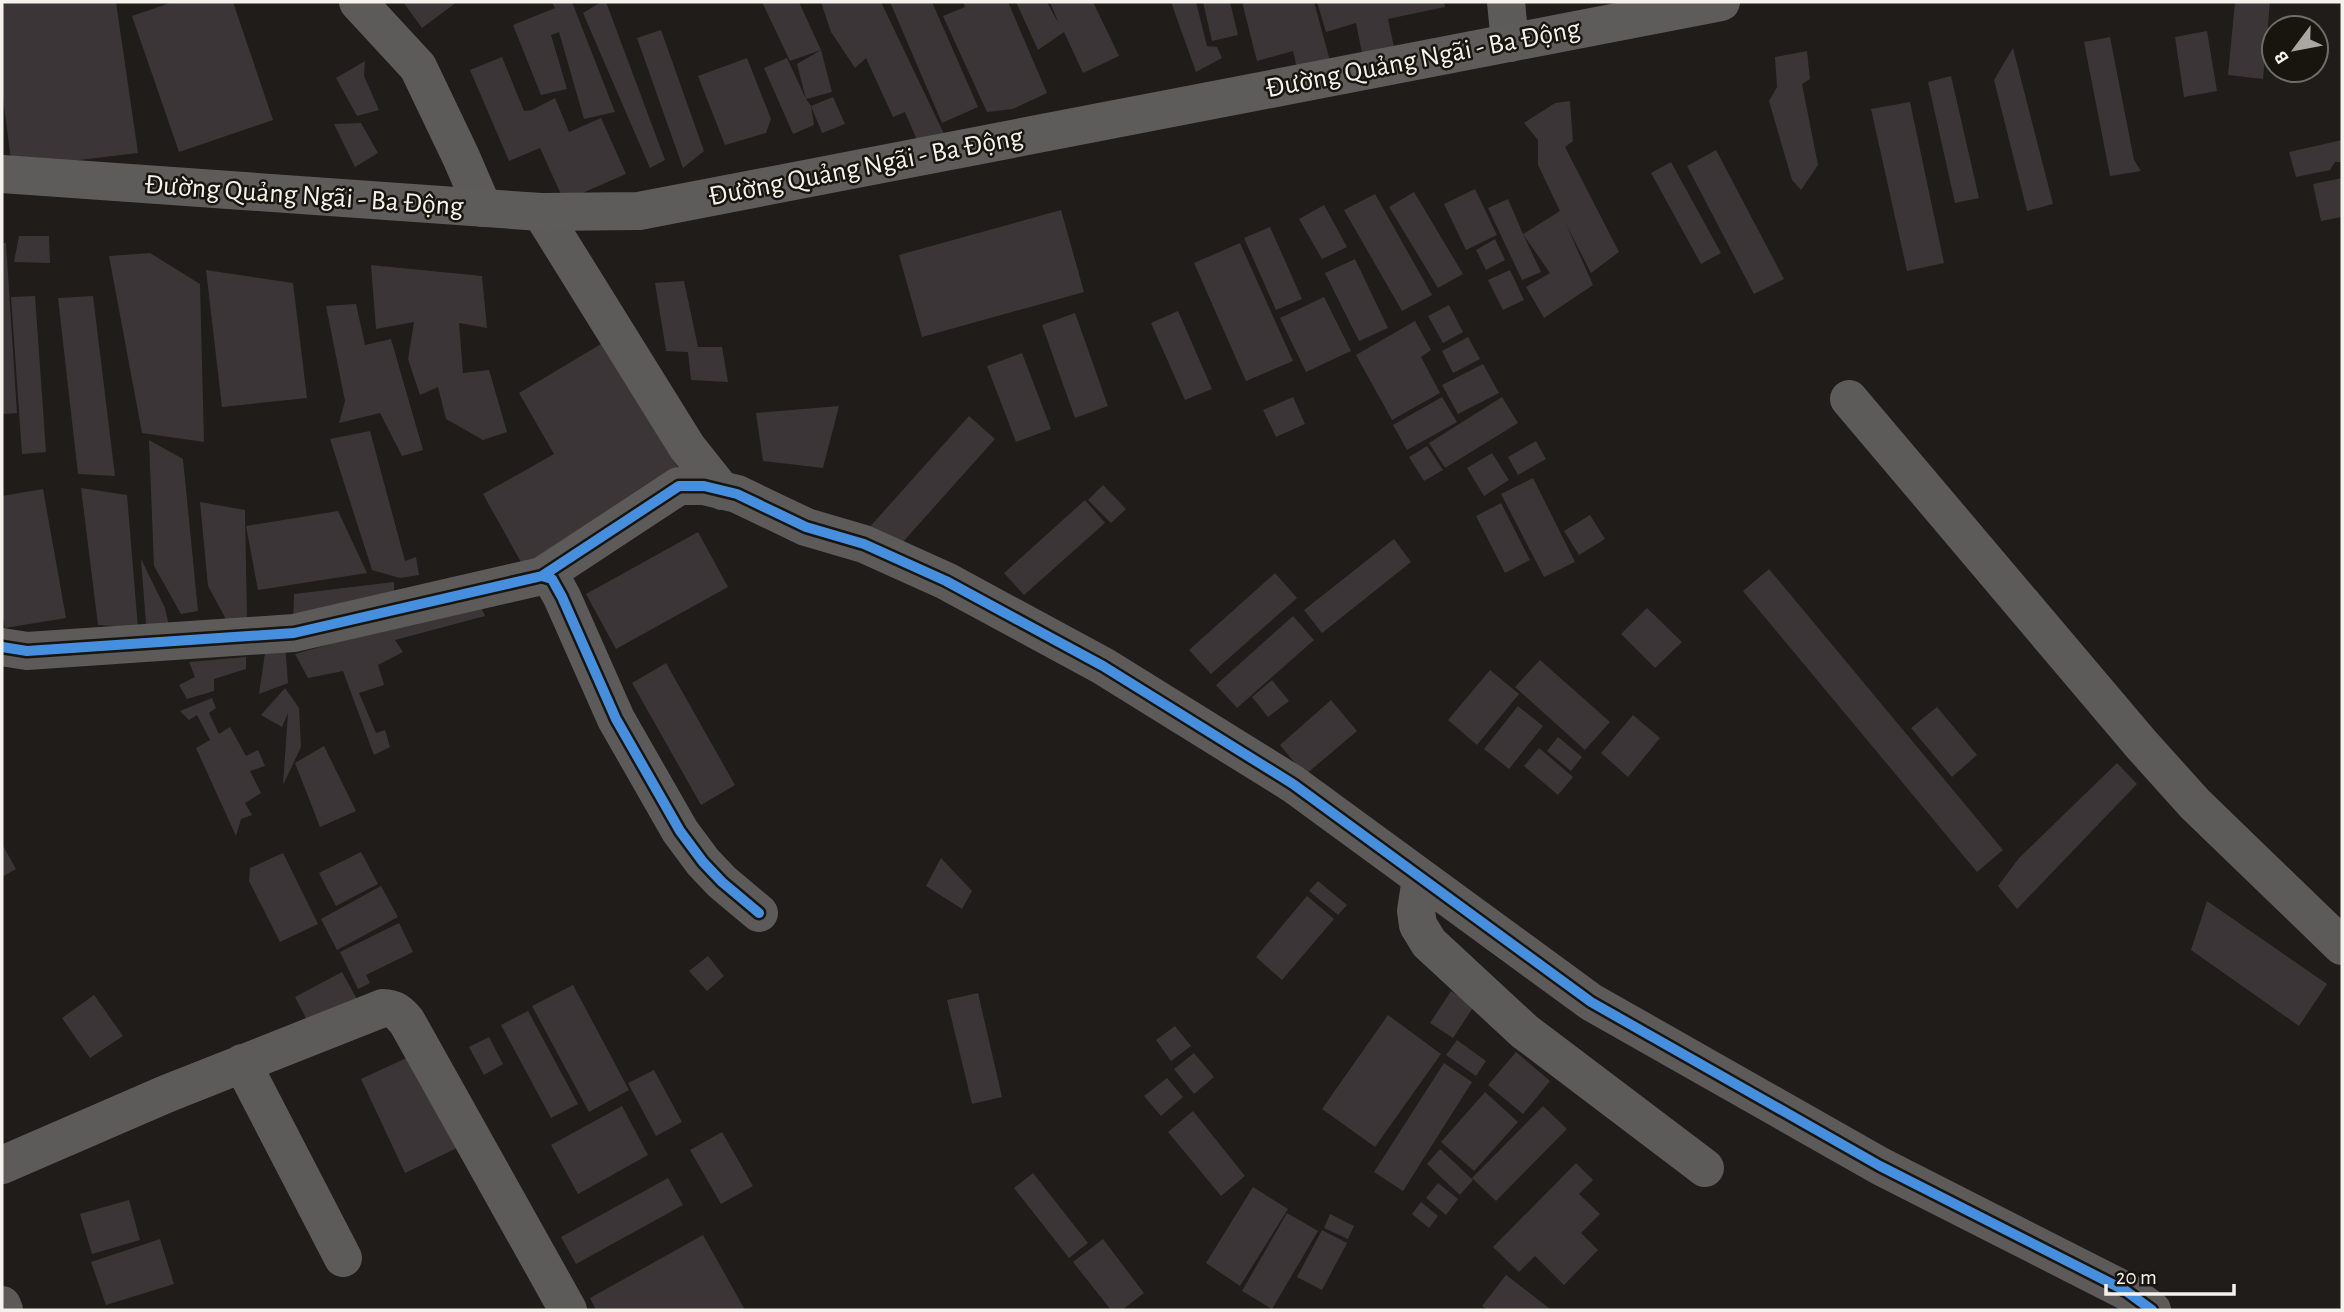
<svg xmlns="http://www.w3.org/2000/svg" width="2344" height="1312" viewBox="0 0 2344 1312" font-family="'Alegreya Sans',sans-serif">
<rect width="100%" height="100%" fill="#1f1c19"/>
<!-- building -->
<path fill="#3c3537" d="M2 2H116L138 153 12 168 2 90Z
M173 2H233L273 120 179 152 132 16Z
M403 2H457L422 28Z
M552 2H572L615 112 584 119 559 32 551 35 567 89 541 95 513 25 555 8Z
M601 2H606L665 160 650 168 583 13Z
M762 2H799L821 50 790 61Z
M821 2H881L945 136 920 147 905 112 893 117 866 58 855 68 831 32Z
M890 2H932L978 107 942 123Z
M963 2H1008L1047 93 1013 109 987 112 943 16 965 7Z
M1016 2H1047L1059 24 1050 2H1093L1119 56 1083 73 1064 32 1038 50Z
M1171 2H1196L1207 46 1217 47 1222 58 1196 72Z
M1203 2H1230L1238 35 1212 41Z
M1242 2H1314L1330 61 1297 69 1293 51 1257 61Z
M1317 2H1444L1445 7 1388 19 1394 47 1362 53 1356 23 1326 32Z
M2235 2H2270L2263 79 2228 75Z
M661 30 704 151 683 168 637 38Z
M2207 31 2217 91 2184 97 2175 37Z
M2110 37 2134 160 2141 171 2110 176 2084 42Z
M2013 48 2053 204 2027 211 1994 80Z
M821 50 832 92 806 99 811 106 833 97 845 124 822 133 811 106 814 125 793 134 764 68 787 58 806 99 797 64Z
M1807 51 1810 79 1802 84 1818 165 1801 190 1792 180 1769 101 1777 87 1775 57Z
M502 57 524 111 532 110 555 98 569 132 601 118 626 174 564 201 540 148 509 161 470 70Z
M747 58 771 119 766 133 725 145 698 76Z
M365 61 364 76 379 110 357 116 336 78Z
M1951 76 1979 198 1955 203 1928 82Z
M1570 101 1573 141 1565 147 1619 252 1591 273 1566 224 1593 285 1544 318 1526 287 1550 273 1523 234 1541 272 1522 280 1488 208 1508 199 1523 234 1560 211 1538 165V140L1524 123 1555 103Z
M1910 102 1944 263 1907 271 1871 109Z
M361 123 378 153 355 167 334 124Z
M2342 140V162H2335L2330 170 2296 177 2289 152Z
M1716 150 1784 279 1754 294 1687 166Z
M1671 162 1721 253 1701 264 1651 173Z
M2342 178V217L2321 221 2313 184Z
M1475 189 1497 235 1466 250 1444 204Z
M1414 192 1463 274 1438 288 1389 207Z
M1375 194 1432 295 1402 311 1344 210Z
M1324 205 1347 247 1322 259 1299 219Z
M1061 210 1084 292 922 337 899 255Z
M1270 227 1302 299 1276 310 1244 238Z
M19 236H49L50 263 14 262Z
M1495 239 1505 260 1486 270 1476 250Z
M2 243H6L17 413 2 414Z
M1240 243 1293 361 1246 381 1194 263Z
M150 253 200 284 204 442 142 433 109 256Z
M1355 259 1388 328 1359 341 1325 273Z
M371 265 482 276 487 328 459 323 463 373 489 370 507 432 483 440 446 419 438 387 420 395 408 359 414 322 376 329Z
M206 270 293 283 307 398 222 407Z
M1510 270 1524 300 1503 310 1488 280Z
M684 281 698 347H722L728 382 691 380 688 352 666 351 655 283Z
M35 296 46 452 22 454 11 297Z
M93 296 115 476 78 474 58 298Z
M1324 297 1351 351 1306 372 1280 318Z
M356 304 365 345 391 339 423 450 402 456 380 413 339 423 345 401 326 306Z
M1449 305 1463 332 1443 343 1428 316Z
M1178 311 1212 389 1185 400 1151 323Z
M1075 313 1108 406 1075 418 1042 325Z
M1415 321 1431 350 1421 357 1440 393 1392 420 1356 355Z
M1468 337 1480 359 1453 373 1442 351Z
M601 344 679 469 526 571 483 494 554 454 519 393Z
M1022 353 1051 429 1016 442 987 366Z
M1483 364 1499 393 1458 414 1442 385Z
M1293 397 1305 424 1276 437 1263 410Z
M1442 397 1457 422 1407 450 1393 425Z
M1502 397 1518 423 1445 468 1429 443Z
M839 406 823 468 763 461 756 413Z
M969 416 995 439 893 553 867 530Z
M370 431 405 561 416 557 419 575 400 578 372 570 330 439Z
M149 440 183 459 198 611 181 614 154 566Z
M1536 441 1546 459 1518 475 1508 457Z
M1427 446 1443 470 1424 481 1409 457Z
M1492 453 1509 480 1484 496 1467 468Z
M1533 478 1575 562 1544 577 1501 494Z
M1103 485 1126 509 1111 523 1088 500Z
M81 488 127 495 138 628 98 625Z
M43 489 66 618 5 628 2 612V496Z
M1085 500 1105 523 1024 595 1004 573Z
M200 502 245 510 247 620 228 623 208 586Z
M1501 503 1530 560 1505 573 1476 516Z
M338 511 367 573 258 590 246 526Z
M1590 515 1605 539 1579 555 1564 531Z
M698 532 728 587 616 649 586 594Z
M1394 539 1411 562 1322 633 1304 610Z
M141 559 165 608 170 630 146 624Z
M1769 569 2003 850 1977 872 1743 591Z
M1275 573 1297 598 1211 674 1189 650Z
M394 582V603L293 625 294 594Z
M479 602 485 616 395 640 403 652 378 665 384 685 359 693 376 733 385 730 390 747 374 755 343 671 308 678 295 654Z
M1647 608 1682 642 1655 668 1621 634Z
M1293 616 1314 640 1237 708 1216 685Z
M285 643 288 683 259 694 266 646Z
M246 657V669L214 679V691L187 699 179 685 195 677 189 662Z
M1540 660 1610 722 1585 750 1515 687Z
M666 663 735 785 701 805 632 683Z
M1490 670 1519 694 1477 745 1448 720Z
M1272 680 1289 701 1268 717 1252 697Z
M285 688 299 708 301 747 283 785 288 713 282 727 261 715Z
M212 698 216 708 209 713 219 734 230 727 246 756 258 750 265 766 250 771 261 793 245 803 252 815 241 819 236 836 196 748 210 740 197 715 189 720 180 711Z
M1331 700 1357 731 1305 775 1280 745Z
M1518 706 1543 726 1509 769 1484 749Z
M1937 707 1977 755 1952 777 1911 728Z
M1633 715 1660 738 1628 777 1601 753Z
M1558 737 1582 757 1571 771 1547 751Z
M324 746 356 811 320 827 295 763Z
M1539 748 1573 777 1558 795 1524 766Z
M2117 763 2137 784 2017 909 1998 886 2019 858Z
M2 844 16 869 2 877Z
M361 852 378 884 336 906 319 873Z
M283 853 318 924 280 942 249 881 250 868Z
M941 858 972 891 962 909 926 886Z
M1318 881 1347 905 1338 915 1309 891Z
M381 886 398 917 337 950 321 919Z
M1307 896 1334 919 1282 980 1256 957Z
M2207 901 2327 984 2299 1026 2191 950Z
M399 923 413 952 366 975 370 983 358 989 340 952Z
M708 956 724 976 707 991 689 971Z
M342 972 358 1001 310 1026 295 997Z
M573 985 629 1090 589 1112 532 1006Z
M1451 991 1474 1006 1453 1038 1430 1023Z
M978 993 1002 1097 972 1104 947 1000Z
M94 995 123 1036 90 1058 62 1018Z
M528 1011 578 1104 551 1118 501 1025Z
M1388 1015 1441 1054 1375 1147 1322 1109Z
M1175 1026 1191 1046 1171 1061 1156 1040Z
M489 1037 503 1064 484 1075 469 1047Z
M1457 1040 1486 1061 1476 1076 1446 1055Z
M1516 1052 1550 1081 1523 1114 1488 1085Z
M1194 1053 1214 1077 1194 1094 1174 1069Z
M415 1054 459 1147 405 1173 361 1079Z
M1444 1063 1472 1082 1403 1191 1374 1172Z
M654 1070 682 1122 656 1136 628 1083Z
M1167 1078 1183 1097 1161 1116 1144 1096Z
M1485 1092 1518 1122 1474 1171 1441 1142Z
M622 1106 648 1155 578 1194 551 1145Z
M1543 1106 1567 1129 1496 1201 1472 1178Z
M1193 1111 1245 1176 1221 1196 1168 1132Z
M722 1132 753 1186 721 1204 690 1150Z
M1440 1149 1473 1180 1460 1195 1427 1164Z
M1576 1163 1593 1180 1579 1194 1600 1214 1581 1233 1598 1250 1564 1285 1535 1256 1519 1272 1493 1247Z
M1033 1173 1088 1243 1069 1258 1014 1188Z
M668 1178 683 1205 576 1264 561 1237Z
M1438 1183 1458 1199 1446 1215 1426 1198Z
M1253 1187 1288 1209 1240 1286 1206 1263Z
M129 1200 140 1240 92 1254 80 1214Z
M1421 1202 1438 1216 1429 1228 1412 1214Z
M1287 1213 1318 1231 1272 1309 1242 1291Z
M1330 1214 1354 1226 1348 1239 1324 1228Z
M1322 1230 1347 1243 1322 1290 1297 1277Z
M703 1235 745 1310H596L590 1298Z
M160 1239 174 1284 106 1305 91 1262Z
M1103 1239 1144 1293 1122 1310H1111L1073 1262Z
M1506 1275 1549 1308 1547 1310H1488L1482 1306Z"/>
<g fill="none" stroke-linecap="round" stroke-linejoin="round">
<!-- minor -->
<path stroke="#5c5b5a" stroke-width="38" d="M358 2 418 67 461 157 483 208
M1506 2 1510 43
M541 212 687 447 722 491
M1849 399 2141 744 2195 804 2342 946
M542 576 679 486H704L737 494 806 527 864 544 946 581 1103 666 1293 784 1591 1002 1880 1166 2126 1291 2152 1310
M2 647 27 651 294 633 542 576 552 579 562 597 616 719 680 831 703 862 722 882 759 913
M1421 878 1416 911 1418 925 1429 943 1524 1031 1705 1168
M242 1063 343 1258
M2 1165 166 1094 383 1008C394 1008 400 1013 407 1022L568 1310
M2 1305 4 1310"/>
<!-- major -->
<path stroke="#5e5c5a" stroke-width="38" d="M2 174 541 212 639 211 1721 2"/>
<!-- cycleway casing -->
<g stroke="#18140e" stroke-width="15">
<path id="cycleway" d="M542 576 679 486H704L737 494 806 527 864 544 946 581 1103 666 1293 784 1591 1002 1880 1166 2126 1291 2152 1310
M2 647 27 651 294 633 542 576 552 579 562 597 616 719 680 831 703 862 722 882 759 913"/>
</g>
<!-- cycleway -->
<use href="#cycleway" stroke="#468fdf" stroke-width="10"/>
</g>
<g text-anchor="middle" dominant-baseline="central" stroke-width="5" stroke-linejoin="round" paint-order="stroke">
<!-- street labels -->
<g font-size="28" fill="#f5f2ed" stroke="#18140e">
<text transform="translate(1423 59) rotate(-11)">Đường Quảng Ngãi - Ba Động</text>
<text transform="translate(866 167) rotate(-11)">Đường Quảng Ngãi - Ba Động</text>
<text transform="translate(304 196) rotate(4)">Đường Quảng Ngãi - Ba Động</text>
</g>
</g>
<!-- border -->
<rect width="2344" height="1312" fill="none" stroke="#f5f2ed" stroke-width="7"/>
<!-- north arrow -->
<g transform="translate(2295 49) rotate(238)"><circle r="33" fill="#18140e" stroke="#706d67" stroke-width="2"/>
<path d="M0-5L12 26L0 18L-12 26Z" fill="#aaa7a3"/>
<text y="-10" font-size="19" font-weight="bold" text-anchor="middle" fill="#f5f2ed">B</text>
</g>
<!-- scale -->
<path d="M2106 1284v10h128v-10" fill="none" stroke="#f5f2ed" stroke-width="3.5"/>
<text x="2116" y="1284" font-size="21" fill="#f5f2ed" stroke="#18140e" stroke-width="5" paint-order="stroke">20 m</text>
</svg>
